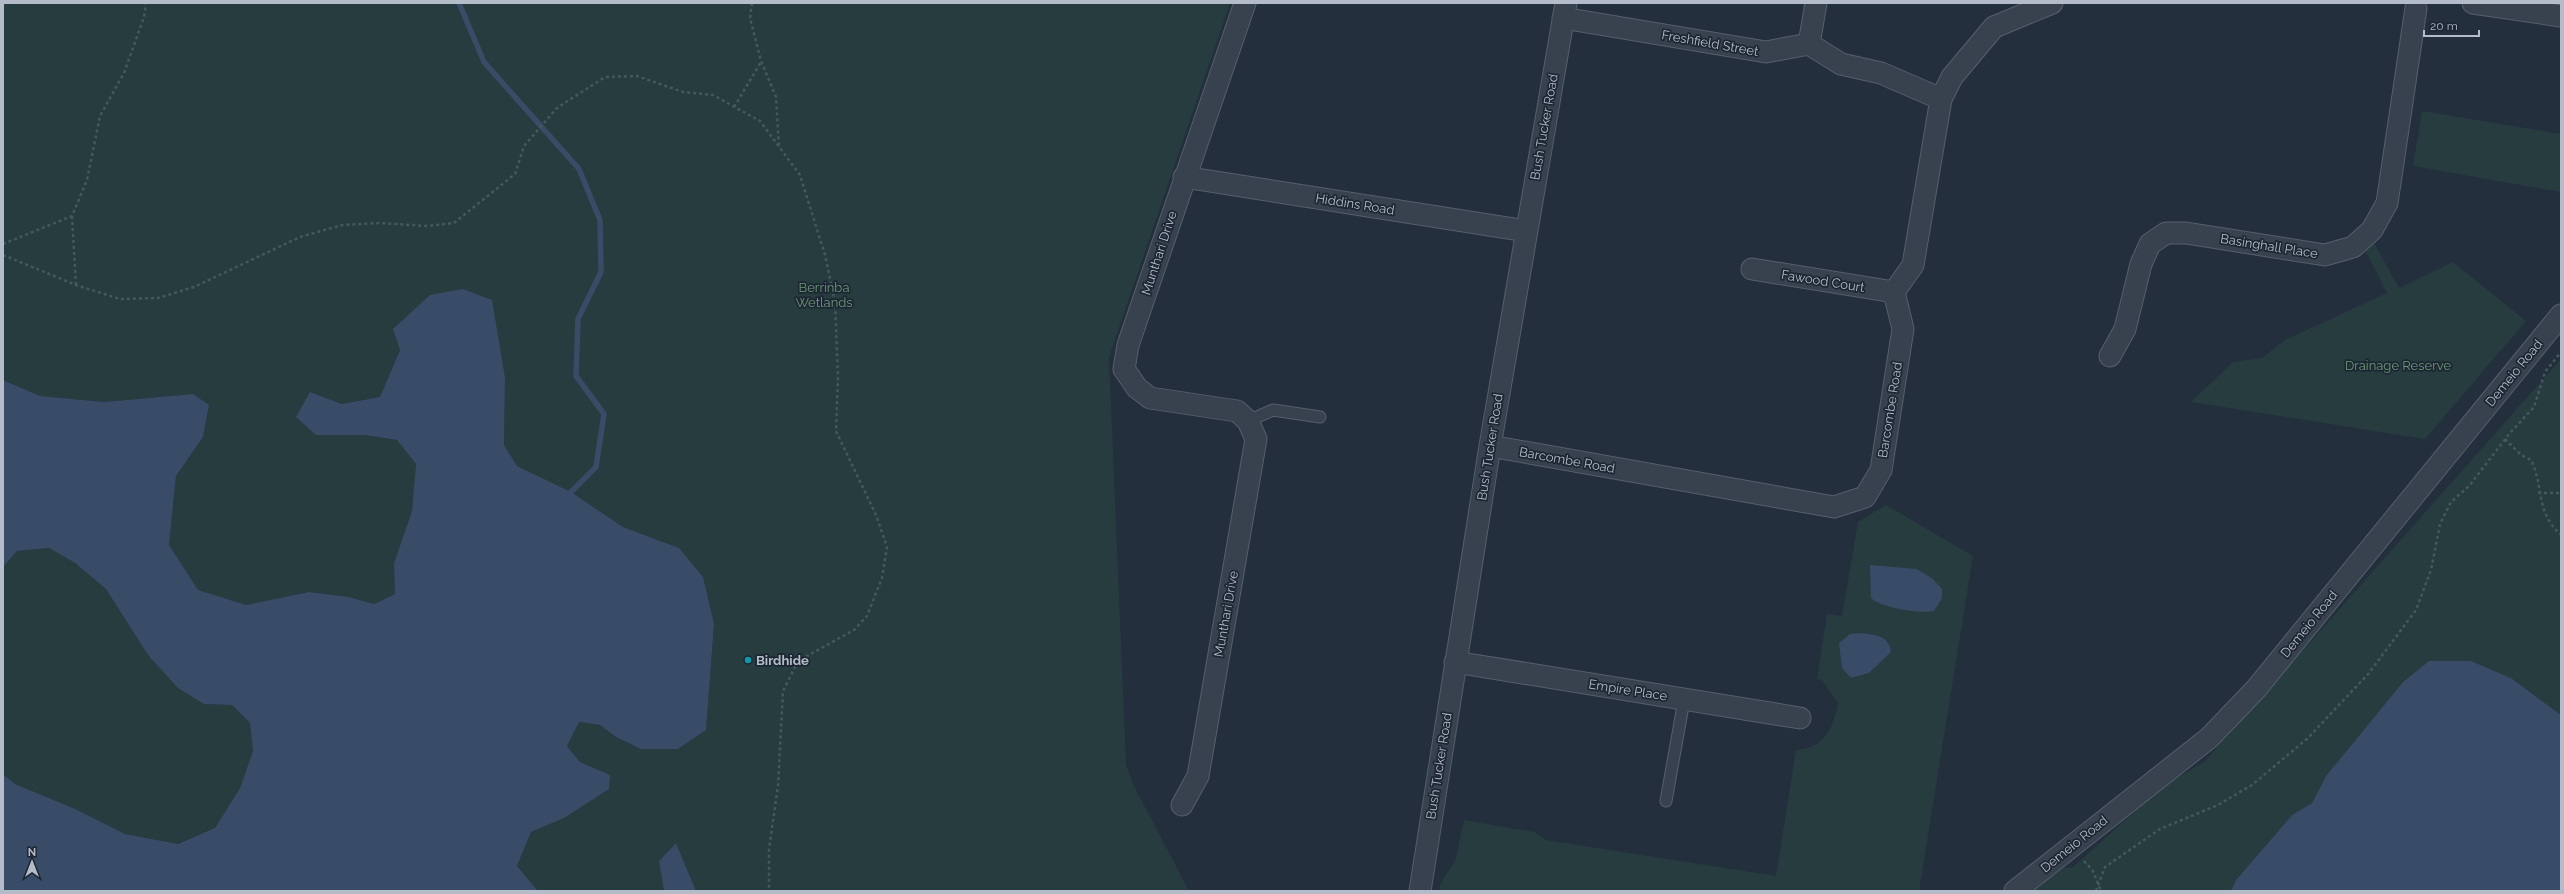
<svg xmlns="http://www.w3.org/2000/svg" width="2564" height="894" viewBox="0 0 2564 894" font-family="Raleway,sans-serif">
<rect width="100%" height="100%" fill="#242f3e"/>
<!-- green -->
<path fill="#263c3f" d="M3 3H1230L1109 357 1126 765 1134 786 1189 891H696L676 843 659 861 664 891H538L517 866 531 832 564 818 610 775 580 762 567 746 579 722 600 725 616 737 678 749 706 730 714 624 679 548 623 527 571 492 517 466 504 445 505 378 400 349 380 397 342 404 311 392 317 435H365L397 440 416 464 412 511 394 563 395 594 374 604 349 597 309 592 246 605 198 591 169 545 176 476 203 437 209 406 193 394 104 402 40 396 3 380Z
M2422 111 2561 134V192L2413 166Z
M2374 243 2399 288 2453 262 2526 321 2425 439 2191 402 2233 362 2262 358 2285 340 2387 293 2364 248Z
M2561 359V715L2511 678 2471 661H2429L2403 682 2326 776 2312 803 2292 815 2236 880 2231 891H2030L2060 867 2072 868 2163 786 2204 762Z
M1886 505 1973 556 1919 891H1439L1440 885 1456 859 1464 820 1534 832 1546 840 1776 876 1796 750C1824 748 1833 730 1838 703L1822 680 1817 679 1827 614 1842 616 1858 522Z
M49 548 75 563 106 589 148 655 204 704 232 705 250 723 253 751 240 788 215 828 178 844 125 834 73 808 15 784 3 774V567L17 551Z"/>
<!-- water -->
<path fill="#394c67" d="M463 289 492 300 505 378 504 445 517 466 571 492 623 527 679 548 703 577 714 624 706 730 678 749H641L616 737 600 725 579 722 567 746 580 762 610 775 609 789 564 818 531 832 517 866 538 891H3V774L15 784 73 808 125 834 178 844 215 828 240 788 253 751 250 723 232 705 204 704 178 688 148 655 106 589 75 563 49 548 17 551 3 567V380L40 396 104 402 193 394 209 405 203 437 176 476 169 545 198 590 246 605 309 592 349 597 374 604 395 594 394 563 412 511 416 464 397 440 365 435H316L296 417 310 392 342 404 380 397 400 350 393 329 430 295Z
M1870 565 1917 569 1933 579 1942 589V598L1934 611C1921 614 1881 608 1871 598Z
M1860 633C1875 635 1889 635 1891 652L1869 673 1851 678 1842 668 1839 643 1850 634Z
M2429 661H2471L2511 678 2561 715V891H2231L2236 880 2292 815 2312 803 2326 776 2403 682Z
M676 843 696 891H664L659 861Z"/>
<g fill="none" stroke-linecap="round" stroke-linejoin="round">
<!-- stream -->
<path stroke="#394c67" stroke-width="5.5" d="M459 3 484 62 579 169 600 220 601 272 578 319 576 376 604 414 596 467 571 492"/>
<!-- service casing -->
<g stroke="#565f6c" stroke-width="13">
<path id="service" d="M1248 421 1273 410 1320 417
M1666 801 1684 700"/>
</g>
<!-- minor casing -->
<g stroke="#565f6c" stroke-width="23">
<path id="minor" d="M2473 3 2561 16
M1563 18 1766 52 1809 44 1841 64 1881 73 1941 99
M1809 44 1816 3
M1184 177 1526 231
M1752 269 1894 292
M2110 356 2125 329 2141 264 2150 244 2166 233H2186L2325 255 2353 247 2372 230 2387 203 2416 8
M1490 446 1834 507 1865 497 1881 470 1903 329 1894 292 1913 265 1941 99 1952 77 1994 27 2052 3
M1455 662 1800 718
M1182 805 1198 776 1256 439 1248 421 1237 411 1150 398 1137 388 1124 369 1128 345 1245 3
M1420 891 1490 446 1566 3
M2015 891 2209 738 2256 689 2561 315"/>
</g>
<!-- path -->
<path stroke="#44595c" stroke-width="2.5" stroke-dasharray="3 3" stroke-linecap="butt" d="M752 3 750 18 761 61 776 97 779 147
M734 107 761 62
M72 216 76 285
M3 244 72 216 87 180 100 116 124 73 144 17 146 3
M3 255 76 285 120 299 158 298 194 287 300 237 342 225 380 223 427 226 454 223 515 174 524 146 557 108 605 77 637 76 683 92 713 95 760 121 800 175 825 255 835 302 838 377 836 431 876 515 887 547 882 578 867 616 854 630 798 661 783 691 778 786 769 849V891
M2505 439 2521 455 2531 460C2544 486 2535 512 2561 535
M2538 493H2561
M2084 861 2093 871 2101 891
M2096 891 2105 867 2160 829 2218 805 2252 785 2308 738 2369 673 2416 610 2431 570 2440 524 2451 502 2469 486 2510 433 2534 407 2545 372 2561 352"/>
<!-- service -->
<use href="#service" stroke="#38414e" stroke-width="11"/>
<!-- minor -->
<use href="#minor" stroke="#38414e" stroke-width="21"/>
</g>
<!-- markers -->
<circle fill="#0f9aa8" stroke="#1d2633" stroke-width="1.5" cx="748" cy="660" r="4"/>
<g text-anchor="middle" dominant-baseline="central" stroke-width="3.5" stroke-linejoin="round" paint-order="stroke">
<!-- street labels -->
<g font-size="13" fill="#b4bcc9" stroke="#1d2633">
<text transform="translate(1710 43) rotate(10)">Freshfield Street</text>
<text transform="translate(1544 127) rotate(-80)">Bush Tucker Road</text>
<text transform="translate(1355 204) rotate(9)">Hiddins Road</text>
<text transform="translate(2269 246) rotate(9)">Basinghall Place</text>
<text transform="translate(1159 253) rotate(-72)">Munthari Drive</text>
<text transform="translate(1823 281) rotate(9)">Fawood Court</text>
<text transform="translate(2514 373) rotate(-51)">Demeio Road</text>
<text transform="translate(1890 410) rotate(-81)">Barcombe Road</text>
<text transform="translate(1490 447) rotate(-81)">Bush Tucker Road</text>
<text transform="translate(1567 460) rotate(10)">Barcombe Road</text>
<text transform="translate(1226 614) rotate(-80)">Munthari Drive</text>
<text transform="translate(2309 624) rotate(-51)">Demeio Road</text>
<text transform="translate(1628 690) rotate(9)">Empire Place</text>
<text transform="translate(1439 766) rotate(-81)">Bush Tucker Road</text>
<text transform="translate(2074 844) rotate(-39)">Demeio Road</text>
</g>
<!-- park labels -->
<g font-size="13" fill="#6b9a76" stroke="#1d2633">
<text x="824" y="287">Berrinba<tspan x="824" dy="15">Wetlands</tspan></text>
<text x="2398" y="365">Drainage Reserve</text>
</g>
<!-- poi labels -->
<g font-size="13" font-weight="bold" fill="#b4bcc9" stroke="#1d2633" text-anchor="start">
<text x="756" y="660">Birdhide</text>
</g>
</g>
<!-- border -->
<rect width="2564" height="894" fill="none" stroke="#b4bcc9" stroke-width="8"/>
<!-- north arrow -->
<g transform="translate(32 862)" stroke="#1d2633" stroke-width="3" paint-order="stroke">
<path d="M0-3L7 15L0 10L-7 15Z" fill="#b4bcc9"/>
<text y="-6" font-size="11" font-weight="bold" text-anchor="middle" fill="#b4bcc9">N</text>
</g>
<!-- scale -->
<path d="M2424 30v6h55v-6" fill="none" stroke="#b4bcc9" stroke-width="2"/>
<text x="2430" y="30" font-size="12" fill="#b4bcc9" stroke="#1d2633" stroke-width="3" paint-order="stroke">20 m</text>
</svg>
